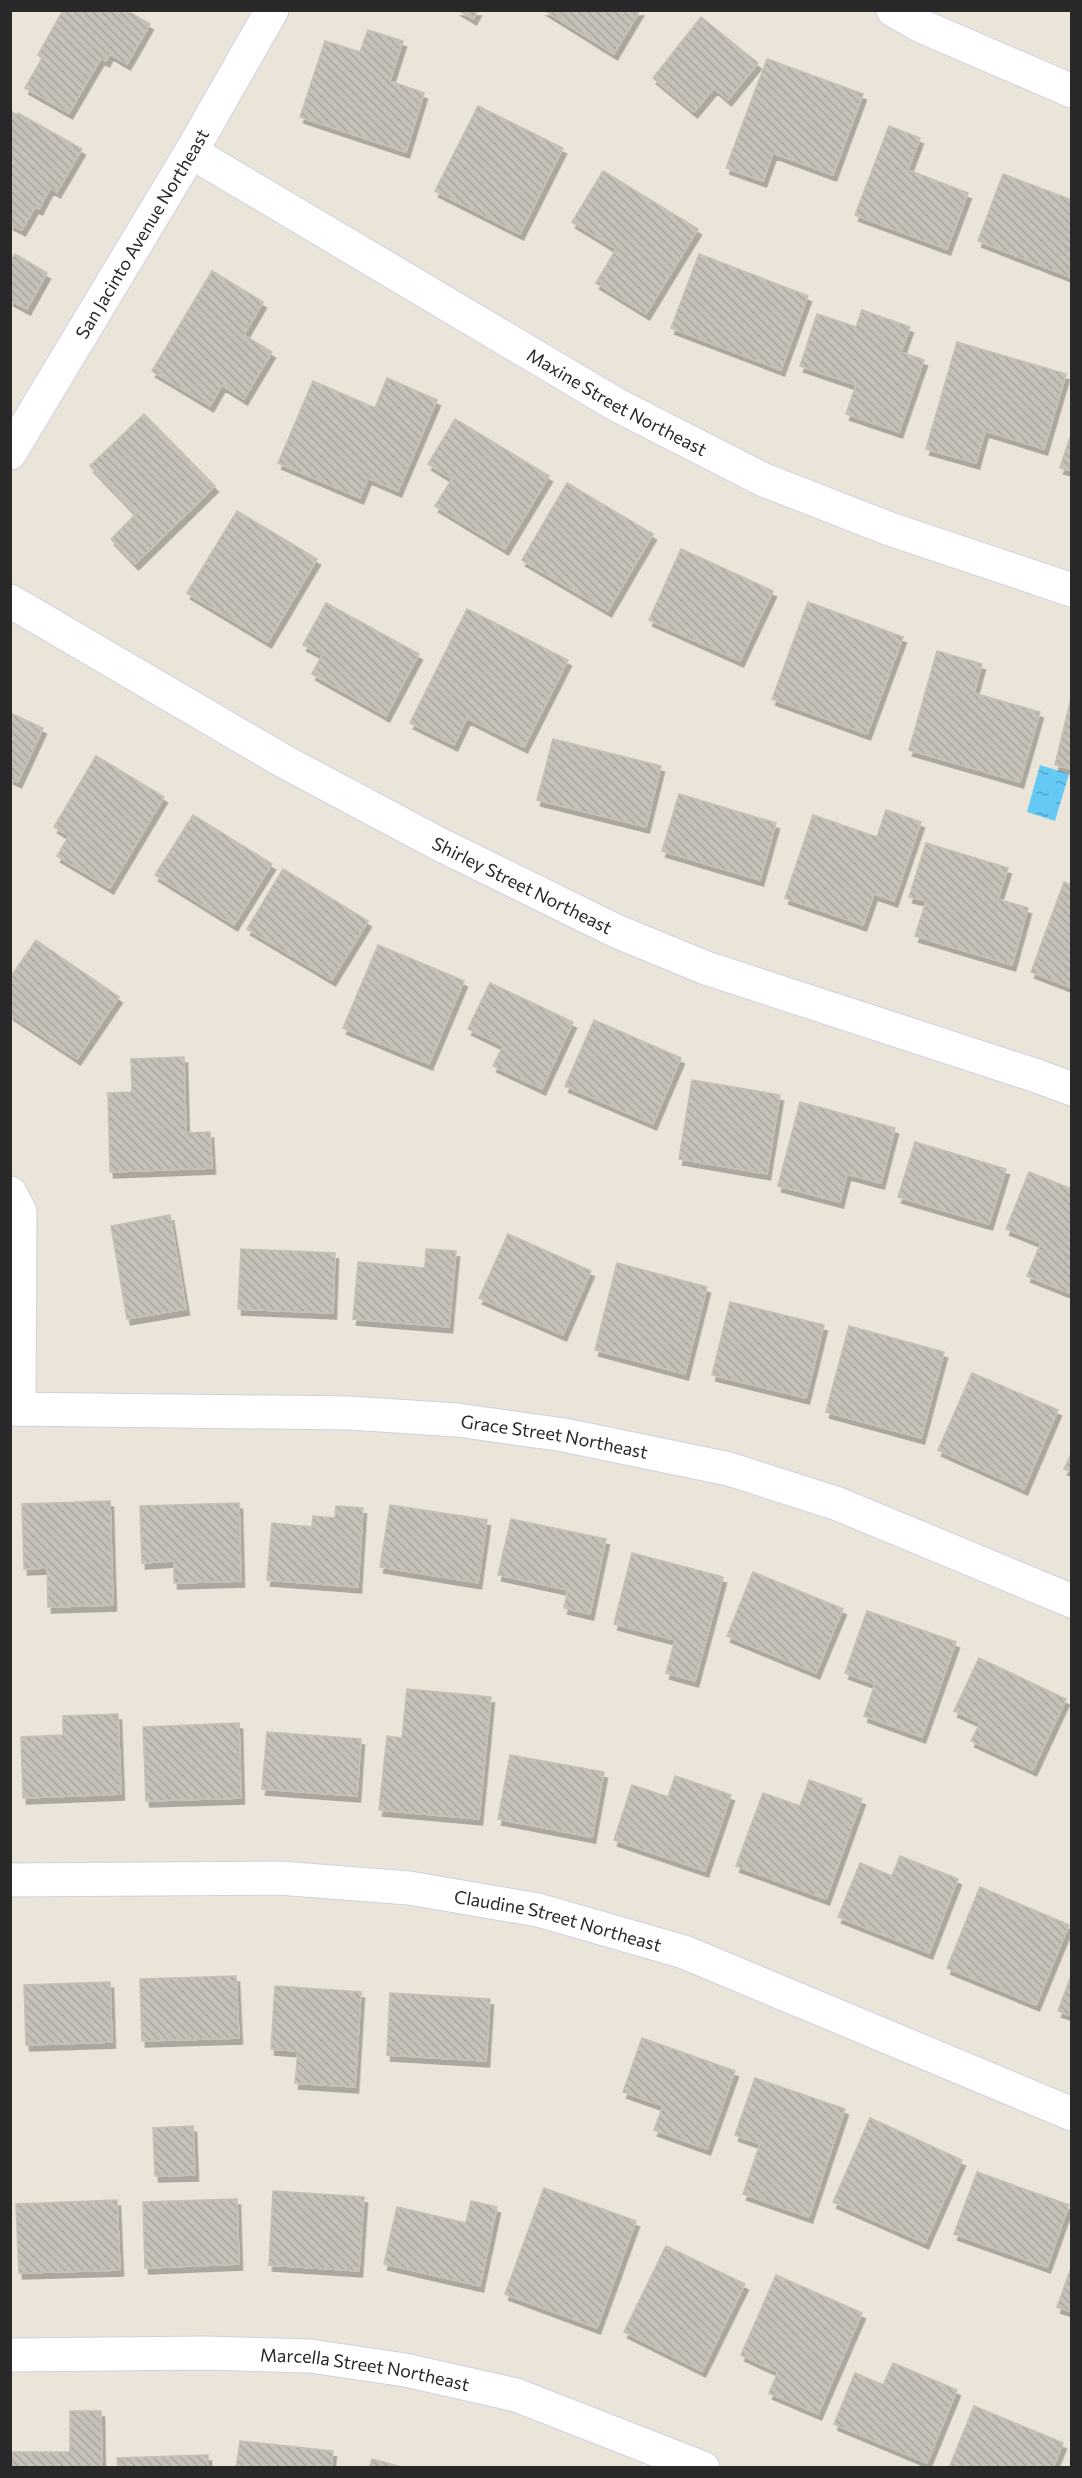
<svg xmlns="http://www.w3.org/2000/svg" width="1082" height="2478" viewBox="0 0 1082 2478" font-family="Commissioner,sans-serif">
<defs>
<pattern id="water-ripples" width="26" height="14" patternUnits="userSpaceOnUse" patternTransform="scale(1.5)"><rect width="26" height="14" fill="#64c9f4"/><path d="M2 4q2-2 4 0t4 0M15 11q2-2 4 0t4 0" fill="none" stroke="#52a3c6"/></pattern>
<pattern id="building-back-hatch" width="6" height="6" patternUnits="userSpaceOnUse" patternTransform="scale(1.5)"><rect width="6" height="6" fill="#c6c1b8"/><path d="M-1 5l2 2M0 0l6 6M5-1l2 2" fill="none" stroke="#aaa69e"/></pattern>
<filter id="shadow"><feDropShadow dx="3.5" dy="6" stdDeviation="0" flood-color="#0004"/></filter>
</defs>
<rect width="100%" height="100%" fill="#ebe4d8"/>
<!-- water -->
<path fill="url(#water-ripples)" d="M1040 765 1069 774 1055 821 1027 812Z"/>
<!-- building -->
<path fill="url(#building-back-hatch)" stroke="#c6c0b2" stroke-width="1.5" filter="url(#shadow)" d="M63 10H126L150 24 127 64 110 54 106 61 101 58 69 113 25 88 42 58 38 55Z
M458 10H478L473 19Z
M544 10H640L614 54Z
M701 17 758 63 728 100 714 88 694 112 653 78Z
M368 30 403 41 390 81 424 93 406 152 300 117 325 41 360 52Z
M767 59 863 94 833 175 773 153 763 181 726 168Z
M478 106 563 148 520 234 435 191Z
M10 111 17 115 18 113 82 149 57 192 50 188 39 209 35 207 22 230 10 224Z
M889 126 920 138 908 170 968 193 947 249 855 215Z
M603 171 698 229 646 314 596 283 616 249 572 222Z
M1003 174 1072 200 1070 277 978 241Z
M15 254 47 273 27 309 10 300V262Z
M699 254 808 296 781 370 671 328Z
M212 271 263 302 244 335 272 352 244 399 222 385 210 406 152 371Z
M862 310 910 327 901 352 924 360 899 432 846 414 856 385 800 366 817 314 856 327Z
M957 342 1066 374 1044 449 985 431 976 463 926 449Z
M387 378 437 400 398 491 368 478 360 498 278 463 313 381 375 408Z
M144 414 215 486 135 564 111 539 136 514 90 466Z
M455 419 549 476 505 549 435 506 452 479 428 464Z
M1072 431V471L1060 468Z
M567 483 653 534 608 611 522 560Z
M237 511 317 559 268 642 187 593Z
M681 549 773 591 740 661 649 620Z
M808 602 903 637 867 734 772 699Z
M326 603 419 654 386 716 312 674 322 655 303 645Z
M467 609 568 660 524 747 467 718 454 745 410 723Z
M937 651 982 664 974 693 1040 712 1020 782 909 750Z
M1071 698H1072V769L1055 765Z
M10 713 43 728 18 782 10 778Z
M553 739 661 766 646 827 537 800Z
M96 756 164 797 110 888 57 856 69 836 54 827Z
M679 794 776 823 760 880 662 851Z
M886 810 921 822 894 901 874 894 863 925 785 898 813 815 877 837Z
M193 815 272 864 234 925 155 875Z
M926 843 1008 868 998 899 1028 908 1012 965 915 936 926 901 909 897Z
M283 869 368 921 332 980 247 929Z
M1064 882 1072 885V988L1031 972Z
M36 940 119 997 77 1059 10 1014V978Z
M378 945 464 981 429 1064 343 1028Z
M490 983 573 1022 542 1089 493 1066 503 1046 468 1029Z
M594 1020 681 1058 653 1124 565 1086Z
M184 1057 186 1133 210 1132 212 1168 110 1172 108 1093 132 1092 131 1059Z
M692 1080 780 1095 767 1174 679 1159Z
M800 1102 895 1128 881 1183 847 1174 840 1202 778 1186Z
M915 1142 1006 1169 989 1224 898 1197Z
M1029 1172 1072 1189V1294L1027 1276 1041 1243 1006 1229Z
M170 1215 186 1309 127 1319 111 1226Z
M508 1234 591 1271 563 1335 479 1298Z
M241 1249 335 1253 333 1313 238 1309Z
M426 1249 456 1251 449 1327 353 1319 358 1262 425 1268Z
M617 1263 707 1287 685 1374 595 1350Z
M730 1302 824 1325 806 1398 712 1375Z
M849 1326 944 1352 921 1438 826 1412Z
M972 1373 1058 1410 1024 1489 938 1450Z
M1072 1452V1472L1064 1469Z
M110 1501 113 1605 48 1607 47 1568 24 1569 22 1504Z
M239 1503 241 1581 174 1583V1561L142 1563 140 1506Z
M390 1505 487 1520 478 1583 380 1567Z
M336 1506 363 1508 358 1587 267 1580 272 1523 312 1527 313 1516 335 1518Z
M511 1519 606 1539 590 1614 564 1608 568 1590 498 1575Z
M632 1553 723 1577 695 1681 666 1673 675 1640 614 1624Z
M753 1572 843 1609 816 1673 727 1636Z
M867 1611 956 1642 922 1737 864 1716 875 1684 845 1673Z
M979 1658 1066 1699 1033 1770 971 1741 980 1723 954 1711Z
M407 1689 491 1697 479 1819 379 1810 387 1736 402 1738Z
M118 1714 121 1794 23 1798 21 1737 63 1735V1716Z
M239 1723 241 1798 146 1801 143 1727Z
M267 1732 361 1739 357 1796 262 1789Z
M510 1755 604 1772 592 1837 498 1819Z
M675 1776 731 1795 705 1871 614 1840 632 1785 668 1797Z
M809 1780 862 1799 826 1899 736 1866 763 1793 800 1806Z
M900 1856 958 1879 929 1953 838 1917 860 1863 892 1876Z
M980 1887 1069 1925 1036 2005 947 1968Z
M1072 1973V2016L1058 2011Z
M236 1976 239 2038 142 2041 140 1979Z
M110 1982 112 2042 26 2045 24 1985Z
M275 1986 361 1992 355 2087 295 2083 298 2051 271 2049Z
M390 1993 490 1999 486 2061 387 2055Z
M642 2038 735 2071 707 2149 654 2130 663 2106 623 2092Z
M755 2078 845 2109 809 2217 743 2194 760 2144 735 2135Z
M870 2118 962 2160 925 2243 833 2202Z
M193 2126 195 2175 155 2176 153 2128Z
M977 2172 1069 2205 1047 2267 954 2234Z
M544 2188 636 2221 597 2328 505 2294Z
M273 2191 364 2197 359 2271 269 2265Z
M237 2199 239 2264 145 2268 143 2202Z
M117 2200 120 2270 19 2273 16 2204Z
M471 2201 497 2207 480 2286 384 2264 397 2207 466 2223Z
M666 2246 745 2284 702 2371 624 2332Z
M1072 2265V2312L1057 2307Z
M776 2275 862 2313 818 2414 769 2393 778 2372 741 2355Z
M893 2363 957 2390 927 2463 834 2424 855 2373 883 2385Z
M974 2406 1063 2443 1053 2468H949Z
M70 2411H101L102 2468H10V2452H70Z
M240 2441 333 2451 331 2468H236Z
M208 2455V2468H118L117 2458Z
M372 2459 405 2468H369Z"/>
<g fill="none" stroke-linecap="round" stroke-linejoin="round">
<!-- minor casing -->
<g stroke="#cdd1e2" stroke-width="35">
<g id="minor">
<path d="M893 10 919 25 1072 91"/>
<path id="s1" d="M191 152 617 405 764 480 890 529 1072 590"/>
<path id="s2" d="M10 453 191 152 272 10"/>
<path id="s3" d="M10 601 285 762 439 844 616 931 706 968 1037 1076 1072 1089"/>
<path d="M10 1193 20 1212 19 1409"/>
<path id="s4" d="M10 1409 350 1413 457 1420 564 1435 729 1469 838 1504 1072 1601"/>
<path id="s5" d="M10 1880 279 1878 409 1888 538 1910 684 1952 1072 2114"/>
<path id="s6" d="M10 2355 207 2353 310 2356 405 2370 516 2395 703 2468"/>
</g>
</g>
<!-- minor -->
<use href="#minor" stroke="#fff" stroke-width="33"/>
</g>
<g text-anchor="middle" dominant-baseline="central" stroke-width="6" stroke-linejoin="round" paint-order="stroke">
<!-- street labels -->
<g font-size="18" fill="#282828" stroke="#fff">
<text stroke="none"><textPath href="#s2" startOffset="256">San Jacinto Avenue Northeast</textPath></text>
<text stroke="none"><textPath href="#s1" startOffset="494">Maxine Street Northeast</textPath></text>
<text stroke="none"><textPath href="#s3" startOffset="586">Shirley Street Northeast</textPath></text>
<text stroke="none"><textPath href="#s4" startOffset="546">Grace Street Northeast</textPath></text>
<text stroke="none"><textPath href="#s5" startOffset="552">Claudine Street Northeast</textPath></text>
<text stroke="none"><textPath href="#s6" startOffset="356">Marcella Street Northeast</textPath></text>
</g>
</g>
<!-- border -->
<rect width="1082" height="2478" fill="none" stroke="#282828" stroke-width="24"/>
</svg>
